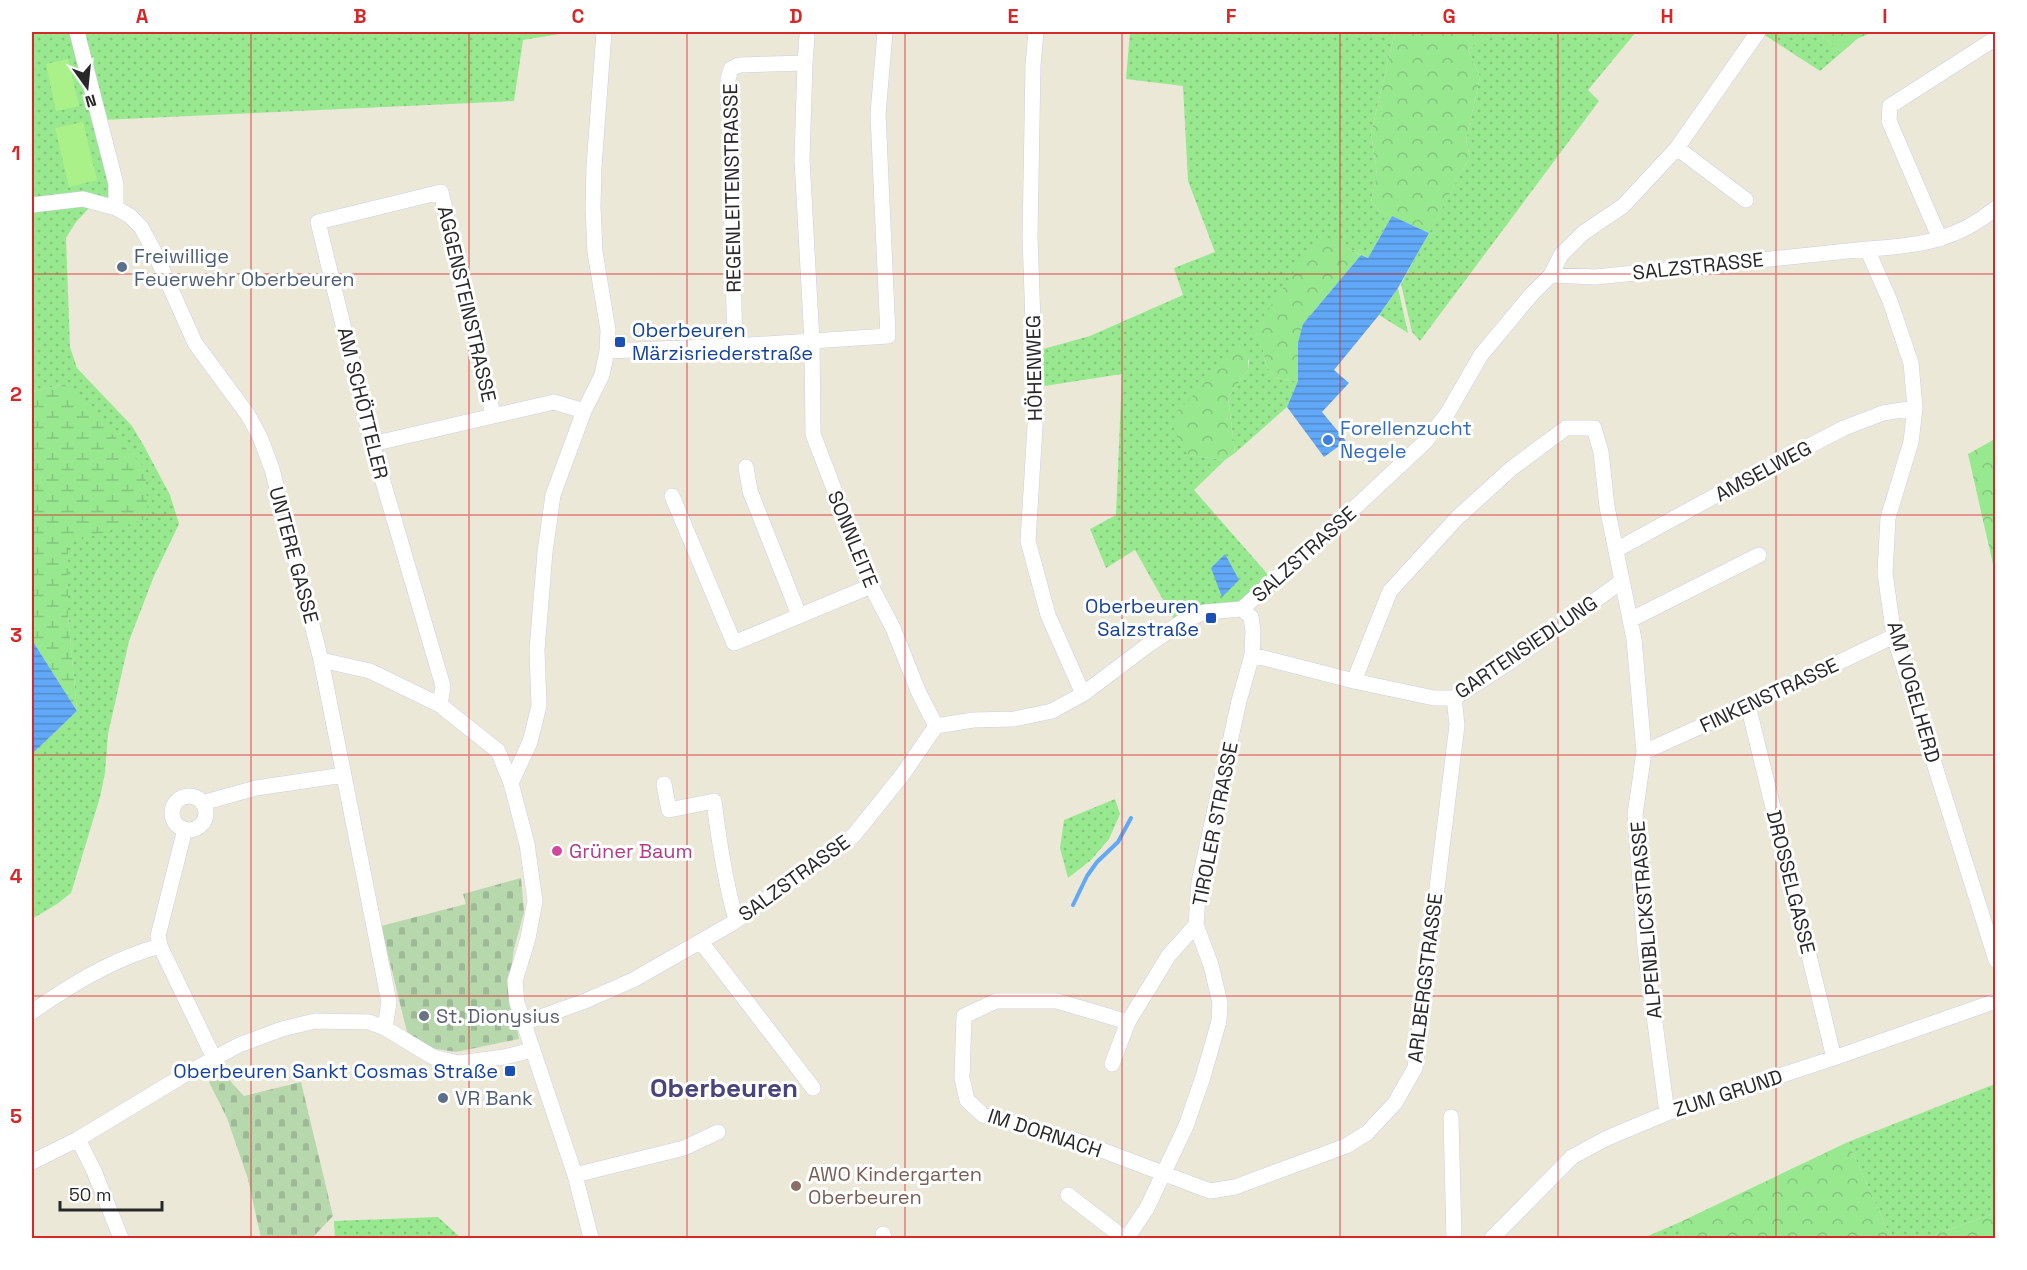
<svg xmlns="http://www.w3.org/2000/svg" width="2027" height="1270" viewBox="0 0 2027 1270" font-family="'Space Grotesk',sans-serif">
<defs>
<pattern id="grass-dots" width="8" height="8" patternUnits="userSpaceOnUse" patternTransform="scale(1.5)"><rect width="8" height="8" fill="#97e88f"/><path d="M2 2h.1M6 6h.1" fill="none" stroke="#82c77b" stroke-width="1.8" stroke-linecap="round"/></pattern>
<pattern id="forest-crowns" width="20" height="18" patternUnits="userSpaceOnUse" patternTransform="scale(1.5)"><rect width="20" height="18" fill="#97e88f"/><path d="M2 6a3 3 0 1 1 6 0M12 15a3 3 0 1 1 6 0" fill="none" stroke="#82c77b"/></pattern>
<pattern id="wetland-marsh" width="20" height="14" patternUnits="userSpaceOnUse" patternTransform="scale(1.5)"><rect width="20" height="14" fill="#97e88f"/><path d="M1 5h8M5 5V1M11 12h8M15 12V8" fill="none" stroke="#82c77b"/></pattern>
<pattern id="cemetery-stones" width="16" height="16" patternUnits="userSpaceOnUse" patternTransform="scale(1.5)"><rect width="16" height="16" fill="#b7d7ad"/><path d="M2 7V4a2 2 0 0 1 4 0v3zM10 15v-3a2 2 0 0 1 4 0v3z" fill="#9db995"/></pattern>
<pattern id="water-rules" width="6" height="5" patternUnits="userSpaceOnUse" patternTransform="scale(1.5)"><rect width="6" height="5" fill="#61a9f8"/><path d="M0 2.5h6" fill="none" stroke="#508ac9"/></pattern>
</defs>
<rect width="100%" height="100%" fill="#ece8d8"/>
<!-- grass -->
<path fill="url(#grass-dots)" d="M32 32H75L113 204 32 202Z
M81 32H572L523 40 514 101 102 120Z
M1130 32H1395L1371 133 1377 174 1371 202 1380 211 1392 216 1368 258 1320 235 1263 349 1266 365 1275 378 1298 381 1287 407 1235 453 1228 397 1248 370 1249 359 1189 455 1225 460 1194 490 1271 578 1241 606 1175 621 1135 550 1106 568 1090 529 1116 515 1122 374 1038 387 1036 351 1090 336 1183 295 1174 268 1215 252 1188 181 1183 86 1126 79Z
M1476 32H1636L1588 90 1599 101 1420 341 1412 332 1401 284 1470 156 1466 140 1480 77 1468 50 1481 38Z
M1760 32H1818L1841 53 1820 71Z
M93 204 76 222 66 238 70 347 77 368 132 426 144 446 170 495 179 524 154 576 129 641 108 734 105 773 100 797 71 893 57 904 32 919V754L77 711 68 615V544L64 384 32 392V209Z
M1398 288 1408 333 1379 315Z
M1115 799 1120 814 1109 839 1091 860 1068 878 1060 848 1064 820Z
M1995 1084V1213L1926 1238H1891L1848 1142Z
M438 1217 461 1238H335L334 1221Z
M1678 1223 1685 1238H1643Z"/>
<!-- forest -->
<path fill="url(#forest-crowns)" d="M1395 32H1476L1482 37 1468 50 1480 77 1466 140 1470 156 1429 233 1380 211 1371 202 1377 174 1371 133Z
M1818 32H1873L1857 39 1841 53Z
M1320 234 1361 255 1303 324 1298 381 1275 378 1266 365 1263 349 1253 332Z
M1241 345 1248 349V370L1228 397 1235 453 1225 460 1189 455 1174 432 1176 413Z
M1995 439 1996 573H1995L1968 454Z
M1848 1142 1891 1238H1685L1678 1223Z
M1995 1213V1238H1926Z"/>
<!-- wetland -->
<path fill="url(#wetland-marsh)" d="M64 384 145 468 148 518 68 544V615L77 711 32 640V392Z"/>
<!-- cemetery -->
<path fill="url(#cemetery-stones)" d="M521 878 524 912 514 949 509 985 519 1039 456 1052 430 1048 407 1032 381 926 466 904 463 894Z
M227 1073 231 1082 244 1096 301 1082 333 1216 312 1238H261L248 1179 227 1118 209 1082Z"/>
<!-- pitch -->
<path fill="#abf189" d="M68 59 79 106 56 111 46 64Z
M83 122 97 180 69 187 55 128Z"/>
<!-- water -->
<path fill="url(#water-rules)" d="M1392 216 1429 233 1398 288 1379 315 1334 370 1349 383 1322 412 1346 441 1324 457 1287 407 1298 381V343L1303 324 1361 255 1368 258Z
M1225 554 1239 580 1222 597 1211 568Z
M32 640 77 711 32 754Z"/>
<g fill="none" stroke-linecap="round" stroke-linejoin="round">
<!-- stream -->
<path stroke="#61a9f8" stroke-width="4" d="M1073 905 1087 876 1097 862 1118 842 1131 818"/>
<!-- minor casing -->
<g stroke="#cecde3" stroke-width="16">
<path id="minor" d="M77 32 116 184V208
M1036 32 1033 65 1030 236 1036 410 1028 541 1048 615 1083 694
M805 63 807 36
M1677 148 1746 200
M32 205 83 199 116 208 130 216 141 227 153 249 195 343 248 415 260 437 272 469 321 660 389 1002 385 1028
M1940 239 1889 121 1890 106 1996 38
M1867 249 1890 301 1911 363 1915 408 1911 442 1888 518 1885 573 1894 636 1996 960
M1551 275 1561 255 1583 233 1623 206 1677 148 1758 32
M735 346 728 79 731 69 739 65 805 63 802 159 812 342 813 434 871 586 893 628 919 693 936 726
M607 351 735 346 888 336 878 114 885 32
M372 444 554 402 584 411
M746 467 750 491 799 615
M672 496 734 643 871 586
M1616 550 1744 480 1844 428 1883 413 1915 408
M1630 620 1759 555
M1252 655 1354 681 1434 698H1454L1510 662 1622 581
M321 660 370 671 440 705 498 751 511 783 527 844 535 901 528 938 515 981 517 1003 575 1175 591 1238
M1354 681 1390 591 1458 517 1512 468 1566 428H1594L1601 452 1607 507 1634 639 1644 752 1635 815 1645 948 1667 1113
M440 705 443 686 372 444 318 222 441 192 493 415
M1748 705 1834 1058
M1644 752 1777 692 1894 636
M511 783 530 742 539 706 537 650 545 552 553 495 584 411 602 375 607 351 608 330 595 252 593 207 594 167 604 32
M664 784 669 810 714 801C719 842 725 881 736 920
M172 813a17 17 0 1 1 34 0a17 17 0 1 1-34 0Z
M202 803 256 788 344 775
M1196 925 1169 955 1128 1022 1057 1001H996L964 1016 962 1078 967 1100 983 1115 1078 1141 1210 1191 1235 1187 1346 1146 1367 1133 1395 1103 1415 1068 1457 725 1454 698
M701 942 813 1088
M160 946 214 1058
M32 1012C70 985 114 958 160 946L158 936 185 829
M524 1023 585 1001 633 980 731 924 826 857 854 835 903 774 936 726 973 720 1014 719 1052 711 1083 694 1148 645 1183 621 1205 612 1242 609 1349 513 1425 442 1447 414 1481 355 1531 295 1551 275 1596 277 1867 249C1917 246 1956 241 1996 208
M1112 1064 1128 1022
M1451 1117 1454 1238
M78 1139 94 1171 121 1238
M32 1162 78 1139 189 1072 239 1045 282 1029 315 1021 369 1022 385 1028 433 1057 459 1063 504 1057 533 1050
M575 1175 684 1148 718 1132
M1068 1195 1124 1238
M883 1234 884 1238
M1127 1238 1147 1208 1186 1126 1203 1077 1219 1021 1220 1003 1211 965 1196 925 1199 882 1239 701 1252 655 1253 631 1251 617 1242 609
M1492 1238 1572 1157 1605 1139 1667 1113 1834 1058 1996 1001"/>
</g>
<!-- minor -->
<use href="#minor" stroke="#fff" stroke-width="15"/>
</g>
<!-- grid -->
<path fill="none" stroke="#d62828" stroke-width="1.5" stroke-opacity="0.55" d="M251 32V1238M469 32V1238M687 32V1238M905 32V1238M1122 32V1238M1340 32V1238M1558 32V1238M1776 32V1238M32 274H1996M32 515H1996M32 755H1996M32 996H1996"/>
<!-- markers -->
<g fill="#5c6f8a" stroke="#fff" stroke-width="2">
<circle cx="122" cy="267" r="6"/>
<circle cx="443" cy="1098" r="6"/>
</g>
<g fill="#1a4fb4" stroke="#fff" stroke-width="2">
<rect x="614" y="336" width="12" height="12" rx="3"/>
<rect x="1205" y="612" width="12" height="12" rx="3"/>
<rect x="504" y="1065" width="12" height="12" rx="3"/>
</g>
<circle fill="#3f7fe0" stroke="#fff" stroke-width="2" cx="1328" cy="440" r="6"/>
<circle fill="#d1479c" stroke="#fff" stroke-width="2" cx="557" cy="851" r="6"/>
<circle fill="#6b7280" stroke="#fff" stroke-width="2" cx="424" cy="1016" r="6"/>
<circle fill="#8d6e63" stroke="#fff" stroke-width="2" cx="796" cy="1186" r="6"/>
<g text-anchor="middle" dominant-baseline="central" stroke-width="6" stroke-linejoin="round" paint-order="stroke">
<!-- street labels -->
<g font-size="20" fill="#282828" stroke="#fff">
<text transform="translate(732 188) rotate(-91)">REGENLEITENSTRASSE</text>
<text transform="translate(1698 266) rotate(-6)">SALZSTRASSE</text>
<text transform="translate(467 304) rotate(77)">AGGENSTEINSTRASSE</text>
<text transform="translate(1034 368) rotate(-91)">HÖHENWEG</text>
<text transform="translate(363 403) rotate(76)">AM SCHÖTTELER</text>
<text transform="translate(1763 471) rotate(-28)">AMSELWEG</text>
<text transform="translate(853 539) rotate(68)">SONNLEITE</text>
<text transform="translate(1304 554) rotate(-42)">SALZSTRASSE</text>
<text transform="translate(294 555) rotate(75)">UNTERE GASSE</text>
<text transform="translate(1526 647) rotate(-34)">GARTENSIEDLUNG</text>
<text transform="translate(1914 692) rotate(74)">AM VOGELHERD</text>
<text transform="translate(1769 695) rotate(-25)">FINKENSTRASSE</text>
<text transform="translate(1215 824) rotate(-79)">TIROLER STRASSE</text>
<text transform="translate(794 878) rotate(-36)">SALZSTRASSE</text>
<text transform="translate(1791 882) rotate(76)">DROSSELGASSE</text>
<text transform="translate(1646 920) rotate(-95)">ALPENBLICKSTRASSE</text>
<text transform="translate(1425 978) rotate(-83)">ARLBERGSTRASSE</text>
<text transform="translate(1728 1093) rotate(-18)">ZUM GRUND</text>
<text transform="translate(1045 1133) rotate(18)">IM DORNACH</text>
</g>
<!-- service labels -->
<g font-size="20" fill="#4e5e75" stroke="#fff" text-anchor="start">
<text x="134" y="256">Freiwillige<tspan x="134" dy="23">Feuerwehr Oberbeuren</tspan></text>
<text x="455" y="1098">VR Bank</text>
</g>
<!-- transit labels -->
<g font-size="20" fill="#164399" stroke="#fff" text-anchor="end">
<text x="632" y="330" text-anchor="start">Oberbeuren<tspan x="632" dy="23">Märzisriederstraße</tspan></text>
<text x="1199" y="606">Oberbeuren<tspan x="1199" dy="23">Salzstraße</tspan></text>
<text x="498" y="1071">Oberbeuren Sankt Cosmas Straße</text>
</g>
<!-- shop labels -->
<g font-size="20" fill="#366cbe" stroke="#fff" text-anchor="start">
<text x="1340" y="428">Forellenzucht<tspan x="1340" dy="23">Negele</tspan></text>
</g>
<!-- hotel labels -->
<g font-size="20" fill="#b23c85" stroke="#fff" text-anchor="start">
<text x="569" y="851">Grüner Baum</text>
</g>
<!-- worship labels -->
<g font-size="20" fill="#5b616d" stroke="#fff" text-anchor="start">
<text x="436" y="1016">St. Dionysius</text>
</g>
<!-- education labels -->
<g font-size="20" fill="#785e54" stroke="#fff" text-anchor="start">
<text x="808" y="1174">AWO Kindergarten<tspan x="808" dy="23">Oberbeuren</tspan></text>
</g>
<!-- district labels -->
<g font-size="26" font-weight="bold" fill="#49457c" stroke="#fff">
<text x="724" y="1088">Oberbeuren</text>
</g>
</g>
<!-- border -->
<rect width="2027" height="1270" fill="none" stroke="#ffffff" stroke-width="66"/>
<!-- north arrow -->
<g transform="translate(87 87) rotate(165)" stroke="#ffffff" stroke-width="4.5" paint-order="stroke">
<path d="M0-4.5L10 22L0 15L-10 22Z" fill="#282828"/>
<text y="-9" font-size="16" font-weight="bold" text-anchor="middle" fill="#282828">N</text>
</g>
<!-- scale -->
<path d="M60 1201v9h102v-9" fill="none" stroke="#282828" stroke-width="3"/>
<text x="69" y="1201" font-size="18" fill="#282828" stroke="#ffffff" stroke-width="4.5" paint-order="stroke">50 m</text>
<rect x="33" y="33" width="1961" height="1204" fill="none" stroke="#d62828" stroke-width="2"/>
<g font-size="20" text-anchor="middle" font-weight="bold" fill="#d62828">
<text x="142" y="23">A</text>
<text x="360" y="23">B</text>
<text x="578" y="23">C</text>
<text x="796" y="23">D</text>
<text x="1013" y="23">E</text>
<text x="1231" y="23">F</text>
<text x="1449" y="23">G</text>
<text x="1667" y="23">H</text>
<text x="1885" y="23">I</text>
<text x="16" y="160">1</text>
<text x="16" y="401">2</text>
<text x="16" y="642">3</text>
<text x="16" y="883">4</text>
<text x="16" y="1123">5</text>
</g>
</svg>
